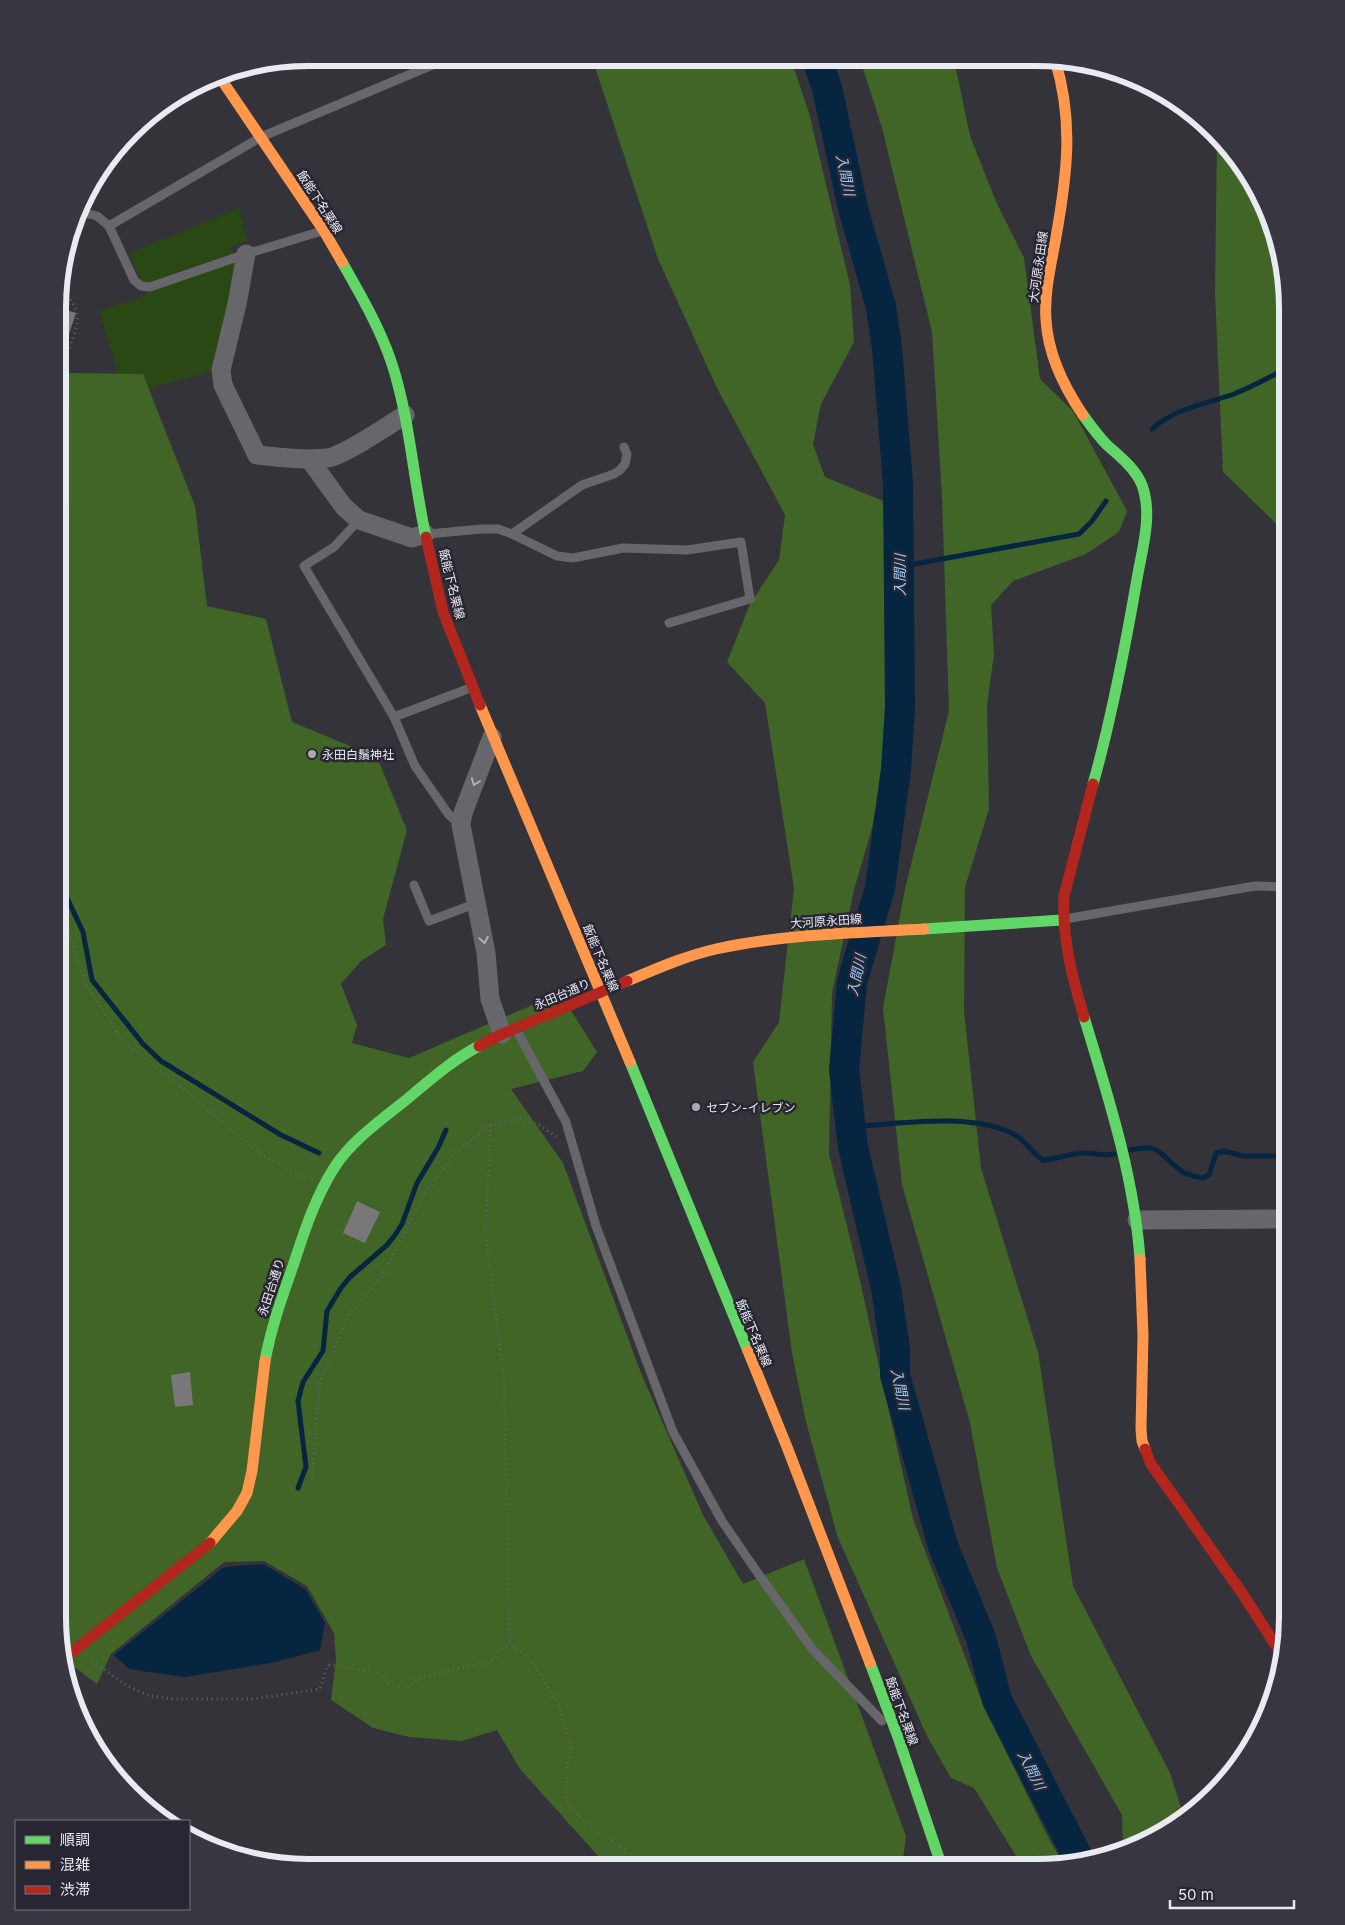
<svg xmlns="http://www.w3.org/2000/svg" width="1345" height="1925" viewBox="0 0 1345 1925" font-family="Inter,'Noto Sans JP',sans-serif">
<rect width="100%" height="100%" fill="#333339"/>
<!-- green -->
<path fill="#2a4814" d="M239 208 247 241 231 247 239 267 217 370 125 395 99 311 148 295 129 254Z"/>
<!-- forest -->
<path fill="#406526" d="M592 58 791 59 809 113 850 285 854 342 821 404 813 444 825 477 883 501 890 728 872 828 854 890 832 993 829 1154 854 1254 913 1519 984 1707 1049 1839 1064 1865 1023 1867 974 1788 951 1778 927 1736 838 1538 806 1422 792 1353 753 1062 779 1022 794 888 765 703 727 662 750 604 779 560 785 515 717 388 658 259Z
M860 59H954L970 136 997 204 1024 258 1040 379 1073 411 1127 511 1119 532 1086 554 1013 581 991 605 994 654 987 705 989 809 965 887 964 1011 981 1168 1038 1352 1073 1586 1170 1773 1184 1817 1147 1842 1123 1850 1122 1815 1031 1656 997 1568 970 1423 902 1185 883 1008 905 889 949 711 942 497 932 332 882 128Z
M1217 136 1225 143 1262 198 1279 244 1287 308V534L1223 472 1215 294Z
M60 367 69 373 143 374 195 506 207 606 266 619 292 722 377 757 407 830 383 919 386 945 361 961 341 984 357 1025 352 1043 409 1058 560 993 597 1052 583 1071 511 1089 563 1163 641 1373 703 1515 743 1584 804 1559 906 1836 902 1867 599 1866V1857L520 1769 497 1730 462 1741 409 1737 373 1728 331 1700 336 1660 334 1633 307 1586 264 1561 224 1562 111 1654 97 1684 62 1658 58 1616Z"/>
<!-- water -->
<path fill="#052540" d="M263 1564 305 1589 325 1623 320 1650 271 1663 185 1677 129 1669 114 1655 224 1567Z"/>
<g fill="none" stroke-linecap="round" stroke-linejoin="round">
<!-- stream -->
<path stroke="#052540" stroke-width="5" d="M1152 429C1175 408 1206 404 1234 394 1252 387 1270 377 1287 368
M898 567 1079 534 1092 521 1106 501
M59 881 83 932 92 980 143 1044 161 1061 281 1135 319 1153
M850 1127C898 1124 974 1111 1017 1136 1026 1142 1033 1153 1042 1160 1056 1160 1068 1154 1082 1153 1094 1152 1103 1157 1114 1154
M1130 1150C1162 1143 1158 1154 1180 1170 1186 1175 1195 1176 1202 1178L1209 1175 1216 1153 1224 1151 1243 1156H1287
M298 1488 306 1467 298 1401 303 1382 323 1351 327 1311 341 1288 350 1277 387 1245 395 1235 402 1224 417 1183 438 1148 446 1130"/>
<!-- river -->
<path stroke="#052540" stroke-width="30" d="M817 59 827 88 853 208 881 307 887 348 898 483 900 707 896 769 880 888 852 982 844 1070 853 1147 886 1288 895 1349V1375L943 1546 981 1638 997 1700 1081 1863"/>
</g>
<!-- building -->
<path fill="#7a777b" d="M60 308 76 313 62 355 60 354Z
M357 1201 380 1212 365 1243 343 1233Z
M190 1372 193 1405 175 1407 171 1375Z"/>
<g fill="none" stroke-linecap="round" stroke-linejoin="round">
<!-- path -->
<path stroke="#636368" stroke-width="3" stroke-dasharray="1 4" stroke-linecap="butt" d="M60 371C65 354 82 327 76 310 74 304 69 298 66 292
M59 904 85 982 121 1039 175 1082 261 1155 306 1179
M491 1125 485 1231 504 1380 510 1642
M312 1479 320 1383 348 1316 381 1277 425 1193 455 1153 491 1125 521 1119 539 1125 558 1138
M92 1661 124 1684 149 1696 173 1699H253L320 1689 328 1665 380 1673 388 1683 405 1688 421 1677 489 1662 510 1642 535 1665 559 1707 571 1746 566 1773 567 1804 592 1828 626 1850 628 1866"/>
<!-- lane -->
<path stroke="#67666b" stroke-width="9" d="M81 212 97 216 109 226
M322 231 246 254 150 287 141 286 134 280 109 226 261 137 449 58
M60 281 61 283
M359 520 334 547 304 566 394 717 415 766 449 815 461 825
M428 534 482 529H498L512 534 557 556 573 558 623 548 687 550 741 542 750 599 669 623
M512 534 582 485 614 474 620 470 625 464 627 454 624 447
M394 717 470 688
M414 885 429 921 477 903
M1065 919 1255 886 1287 887
M516 1029 566 1122 596 1226 673 1432 722 1521 757 1572 813 1650 882 1721"/>
<!-- street -->
<path stroke="#67666b" stroke-width="19" d="M246 254 237 304 221 370 223 385 257 455C280 457 304 461 327 458 344 456 388 425 405 415
M309 459 344 507 359 520 412 538 425 534
M492 737 463 813 461 825 486 953 490 999 502 1034
M1137 1220 1287 1219"/>
<!-- fast -->
<path stroke="#63d668" stroke-width="11" d="M342 262C360 294 379 326 391 361 410 418 413 479 426 537
M1083 415C1091 426 1098 436 1107 445 1120 457 1135 468 1142 485 1153 515 1142 549 1137 579 1125 648 1112 717 1093 784
M924 929 1062 920
M1084 1017C1108 1096 1134 1176 1140 1259
M630 1062 748 1351
M265 1361C271 1328 282 1297 293 1266 304 1232 315 1198 334 1168 351 1141 381 1120 406 1100 429 1081 452 1060 479 1046
M870 1663 898 1737 942 1867"/>
<!-- slow -->
<path stroke="#ff974d" stroke-width="11" d="M1055 60C1074 121 1067 175 1056 237 1051 265 1044 292 1046 320 1048 355 1064 387 1083 415
M219 76 324 231 342 262
M480 705 630 1062
M627 981C656 969 685 956 716 949 784 934 855 933 924 929
M1140 1259 1143 1335 1141 1429 1142 1441 1145 1449
M748 1351 787 1447 870 1663
M210 1543 237 1511 247 1493 252 1471 265 1361"/>
<!-- jam -->
<path stroke="#b3261e" stroke-width="11" d="M426 537 443 612 480 705
M1084 1017C1072 977 1062 938 1064 896L1093 784
M479 1046 502 1034 627 981
M1145 1449 1151 1464 1242 1593 1282 1655
M62 1660 210 1543"/>
</g>
<!-- one-way arrows -->
<defs><path id="oneway-chevron" d="M-2-3.5L2.5 0L-2 3.5" fill="none" stroke-width="1.6" stroke-linecap="round" stroke-linejoin="round" transform="scale(1.25)"/></defs>
<g stroke="#afafb5">
<use href="#oneway-chevron" transform="translate(475 782) rotate(111)"/>
<use href="#oneway-chevron" transform="translate(484 940) rotate(80)"/>
</g>
<!-- markers -->
<g fill="#aaaab1" stroke="#272632" stroke-width="2">
<circle cx="312" cy="754" r="5"/>
<circle cx="696" cy="1107" r="5"/>
</g>
<g text-anchor="middle" dominant-baseline="central" stroke-width="5" stroke-linejoin="round" paint-order="stroke">
<!-- street labels -->
<g font-size="12" fill="#eaeaf2" stroke="#272632">
<text transform="translate(320 202) rotate(57)">飯能下名栗線</text>
<text transform="translate(1038 267) rotate(-82)">大河原永田線</text>
<text transform="translate(452 584) rotate(76)">飯能下名栗線</text>
<text transform="translate(826 921) rotate(-4)">大河原永田線</text>
<text transform="translate(601 958) rotate(67)">飯能下名栗線</text>
<text transform="translate(562 994) rotate(-23)">永田台通り</text>
<text transform="translate(271 1287) rotate(-72)">永田台通り</text>
<text transform="translate(754 1333) rotate(67)">飯能下名栗線</text>
<text transform="translate(902 1711) rotate(70)">飯能下名栗線</text>
</g>
<!-- poi labels -->
<g font-size="12" fill="#eaeaf2" stroke="#272632" text-anchor="start">
<text x="322" y="754">永田白鬚神社</text>
<text x="706" y="1107">セブン-イレブン</text>
</g>
<!-- water labels -->
<g font-size="14" font-style="italic" fill="#97cdfc" stroke="#272632">
<text transform="translate(846 175) rotate(78)">入間川</text>
<text transform="translate(899 575) rotate(-90)">入間川</text>
<text transform="translate(856 975) rotate(-78)">入間川</text>
<text transform="translate(901 1389) rotate(78)">入間川</text>
<text transform="translate(1032 1770) rotate(63)">入間川</text>
</g>
</g>
<!-- crop -->
<path d="M0 0H1345V1925H0ZM308 66H1037A242 242 0 0 1 1279 308V1617A242 242 0 0 1 1037 1859H308A242 242 0 0 1 66 1617V308A242 242 0 0 1 308 66Z" fill="#373641" fill-rule="evenodd"/>
<path fill="none" stroke="#eaeaf2" stroke-width="6" d="M308 66H1037A242 242 0 0 1 1279 308V1617A242 242 0 0 1 1037 1859H308A242 242 0 0 1 66 1617V308A242 242 0 0 1 308 66Z"/>
<!-- legend -->
<rect x="15" y="1820" width="175" height="90" fill="#272632" stroke="#75747f"/>
<rect x="25" y="1836" width="25" height="8" fill="#63d668" stroke="#75747f"/>
<text x="60" y="1845" font-size="15" fill="#eaeaf2">順調</text>
<rect x="25" y="1861" width="25" height="8" fill="#ff974d" stroke="#75747f"/>
<text x="60" y="1870" font-size="15" fill="#eaeaf2">混雑</text>
<rect x="25" y="1886" width="25" height="8" fill="#b3261e" stroke="#75747f"/>
<text x="60" y="1895" font-size="15" fill="#eaeaf2">渋滞</text>
<!-- scale -->
<path d="M1170 1900v8h124v-8" fill="none" stroke="#eaeaf2" stroke-width="2.5"/>
<text x="1178" y="1900" font-size="15" fill="#eaeaf2" stroke="#272632" stroke-width="4" paint-order="stroke">50 m</text>
</svg>
